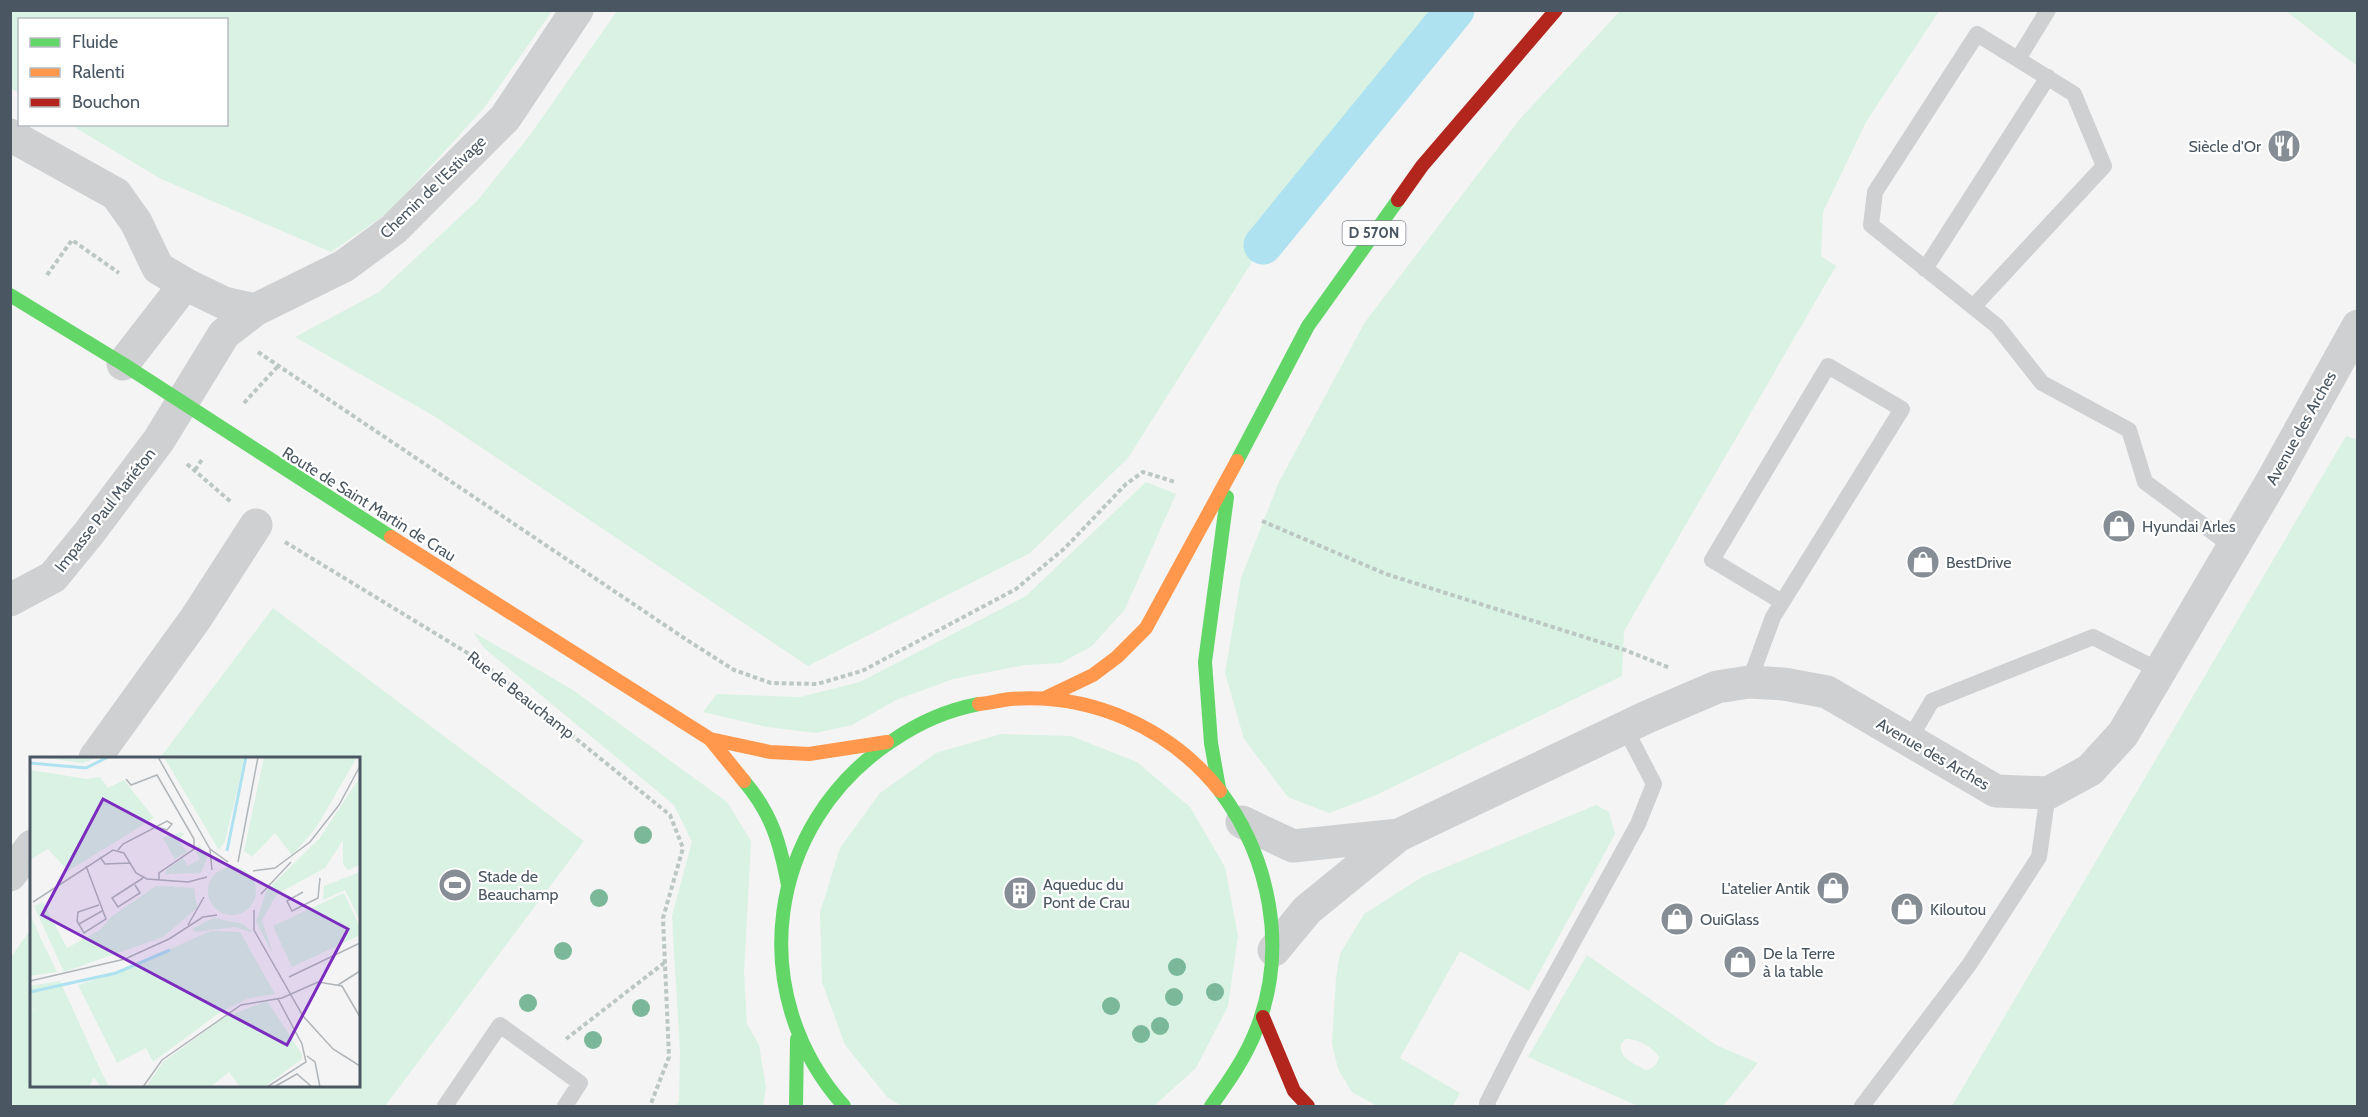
<svg xmlns="http://www.w3.org/2000/svg" width="2368" height="1117" viewBox="0 0 2368 1117" font-family="Cabin,sans-serif">
<rect width="100%" height="100%" fill="#f4f4f4"/>
<!-- green -->
<path fill="#d9f2e3" fill-rule="evenodd" d="M10 11H552L484 108 389 212 331 252 161 179 71 125 226 124V20H20L19 93 11 88Z
M617 11V10L1448 11 1283 213 1128 458 1030 553 808 666 434 416 295 337 379 292 477 201 530 135Z
M1620 11H1939L1866 122 1823 212 1821 256 1836 266 1624 631 1622 676 1374 796 1329 813 1288 797 1244 739 1225 673 1241 578 1279 482 1365 322 1520 119Z
M2286 11H2357V66Z
M2346 436 2358 440 2357 1106H1952Z
M1146 482 1176 494 1125 609 1092 646 1061 663 1025 665 953 679 896 700 852 725 816 733 767 727 703 712 717 694 800 697 860 682 1026 596Z
M273 608 584 841 385 1106H11V957L31 929 32 1086H358V758H160Z
M473 632 573 690 727 802 751 841 744 973 747 1024 759 1045 766 1087 763 1106H676L679 1101 680 1053 672 916 692 842 674 805 484 648Z
M1001 734 1071 736 1137 762 1190 807 1225 867 1238 936 1228 1006 1196 1068 1154 1106H902L888 1098 845 1045 822 982 820 913 840 848 880 793 936 753Z
M1596 805 1609 812 1615 834 1529 991 1460 951 1400 1058 1460 1093 1453 1106H1377L1352 1092 1338 1069 1332 1043 1336 978 1340 954 1364 914 1422 877Z
M1587 955 1716 1045 1758 1063 1723 1106H1638L1528 1057ZM1626 1039C1637 1038 1654 1048 1659 1057 1657 1065 1654 1068 1646 1070 1634 1063 1619 1059 1621 1044Z"/>
<g fill="none" stroke-linecap="round" stroke-linejoin="round">
<!-- canal -->
<path stroke="#aee2f0" stroke-width="39" d="M1263 245 1455 10"/>
<!-- path -->
<path stroke="#bcc7c4" stroke-width="4" stroke-dasharray="4.5 3" stroke-linecap="butt" d="M47 275 72 240 119 273
M258 352 687 640 734 670 771 683 817 684 862 671 1016 589 1065 548 1126 484 1143 472 1175 482
M244 403 278 366
M187 464 231 502
M195 470 203 458
M1262 521 1386 574 1625 650 1670 668
M285 542 479 660 670 815 683 848 663 918 669 1057 650 1106
M566 1039 664 963"/>
<!-- lane -->
<path stroke="#ced0d2" stroke-width="16" d="M2018 59 2048 10
M1925 269 2048 77
M1973 307 2104 166 2074 94 1977 34 1875 192 1871 225 1997 326 2042 383 2129 430 2145 482 2233 547
M1749 682 1773 617 1902 409 1828 366 1712 560 1782 602
M1909 740 1932 701 2093 637 2160 671
M445 1106 500 1025 580 1083 565 1106
M1488 1106 1487 1103 1519 1040 1638 824 1654 784 1625 728
M1862 1106 1969 965 2039 857 2048 793"/>
<!-- street -->
<path stroke="#ced0d2" stroke-width="33" d="M10 135 116 194 136 222 158 268 185 284 224 303 255 310
M123 364 185 284
M10 600 53 577 89 533 159 440 224 334 255 310 344 266 394 229 505 118 577 10
M95 758 196 618 256 525
M1242 822 1293 846 1399 835
M10 875 32 846
M1274 950 1307 910 1399 835 1647 717 1717 687 1749 682 1784 684 1827 692 1996 791 2048 793 2090 770 2123 734 2273 479 2358 326"/>
<!-- fast -->
<path stroke="#63d668" stroke-width="14" d="M10 295 123 364 391 537
M1237 461 1308 326 1398 200
M744 781C772 814 780 843 788 885
M1219 788 1211 743 1205 662 1227 497
M796 1106 797 1039
M844 1106C744 994 766 824 892 741 918 723 947 710 979 704
M1211 1106C1229 1081 1246 1057 1257 1028 1288 948 1270 858 1220 791"/>
<!-- slow -->
<path stroke="#ff974d" stroke-width="14" d="M391 537 710 739 744 781
M1045 698 1093 675 1117 657 1146 628 1237 461
M979 704C990 703 1001 700 1011 699 1092 693 1170 728 1220 791
M710 739 770 752 809 754 887 742"/>
<!-- jam -->
<path stroke="#b3261e" stroke-width="14" d="M1398 200 1422 166 1556 10
M1263 1017 1294 1091 1308 1106"/>
</g>
<!-- trees -->
<g fill="#7ab899">
<circle cx="643" cy="835" r="9"/>
<circle cx="599" cy="898" r="9"/>
<circle cx="563" cy="951" r="9"/>
<circle cx="1177" cy="967" r="9"/>
<circle cx="1215" cy="992" r="9"/>
<circle cx="1174" cy="997" r="9"/>
<circle cx="528" cy="1003" r="9"/>
<circle cx="1111" cy="1006" r="9"/>
<circle cx="641" cy="1008" r="9"/>
<circle cx="1160" cy="1026" r="9"/>
<circle cx="1141" cy="1034" r="9"/>
<circle cx="593" cy="1040" r="9"/>
</g>
<!-- icons -->
<defs>
<g id="restaurant-disc" transform="scale(1.725)"><circle r="9.5" fill="#868d94" stroke="#fff"/><path d="M-5-6h1v4h1v-4h1v4h1v-4h1v5L-1.5 .5V6h-2V.5L-5-1ZM5-6V6H3V1.5H1.5Q1.5-4 5-6Z" fill="#fff"/></g>
<g id="shop-disc" transform="scale(1.725)"><circle r="9.5" fill="#868d94" stroke="#fff"/><path d="M-5-2.5h2.3a2.7 3.5 0 0 1 5.4 0H5L5.5 6h-11ZM-1.5-2.5h3a1.5 2.3 0 0 0-3 0Z" fill="#fff"/></g>
<g id="stadium-disc" transform="scale(1.725)"><circle r="9.5" fill="#868d94" stroke="#fff"/><path d="M0-5a6.5 5 0 1 0 0 10a6.5 5 0 1 0 0-10ZM-3.5-1.8h7v3.6h-7Z" fill="#fff"/></g>
<g id="building-disc" transform="scale(1.725)"><circle r="9.5" fill="#868d94" stroke="#fff"/><path d="M-4-6H4V6H1V3H-1V6H-4ZM-2.5-4.3h1.7v1.8h-1.7ZM.8-4.3h1.7v1.8H.8ZM-2.5-1h1.7V.8h-1.7ZM.8-1h1.7V.8H.8Z" fill="#fff"/></g>
</defs>
<g fill-rule="evenodd">
<use href="#restaurant-disc" x="2284" y="146"/>
<use href="#shop-disc" x="2119" y="526"/>
<use href="#shop-disc" x="1923" y="562"/>
<use href="#stadium-disc" x="455" y="885"/>
<use href="#shop-disc" x="1833" y="888"/>
<use href="#building-disc" x="1020" y="893"/>
<use href="#shop-disc" x="1907" y="909"/>
<use href="#shop-disc" x="1677" y="919"/>
<use href="#shop-disc" x="1740" y="962"/>
</g>
<g text-anchor="middle" dominant-baseline="central" stroke-width="4.5" stroke-linejoin="round" paint-order="stroke">
<!-- shield labels -->
<rect fill="#fff" stroke="#808990" stroke-width="1.5" x="1342.5" y="221" width="63" height="24" rx="4.5"/>
<g font-size="15" font-weight="bold" fill="#4a5661">
<text x="1374" y="233">D 570N</text>
</g>
<!-- poi labels -->
<g font-size="16" fill="#4a5661" stroke="#fff" text-anchor="start">
<text x="2261" y="146" text-anchor="end">Siècle d'Or</text>
<text x="2142" y="526">Hyundai Arles</text>
<text x="1946" y="562">BestDrive</text>
<text x="478" y="876">Stade de<tspan x="478" dy="18">Beauchamp</tspan></text>
<text x="1043" y="884">Aqueduc du<tspan x="1043" dy="18">Pont de Crau</tspan></text>
<text x="1810" y="888" text-anchor="end">L'atelier Antik</text>
<text x="1930" y="909">Kiloutou</text>
<text x="1700" y="919">OuiGlass</text>
<text x="1763" y="953">De la Terre<tspan x="1763" dy="18">à la table</tspan></text>
</g>
<!-- street labels -->
<g font-size="16" fill="#4a5661" stroke="#fff">
<text transform="translate(433 187) rotate(-44)">Chemin de l'Estivage</text>
<text transform="translate(2301 428) rotate(-61)">Avenue des Arches</text>
<text transform="translate(369 504) rotate(32)">Route de Saint Martin de Crau</text>
<text transform="translate(105 510) rotate(-52)">Impasse Paul Mariéton</text>
<text transform="translate(521 695) rotate(38)">Rue de Beauchamp</text>
<text transform="translate(1933 754) rotate(30)">Avenue des Arches</text>
</g>
</g>
<!-- overview -->
<g transform="translate(30 757)">
<rect width="330" height="330" fill="#f4f4f4"/>
<path d="M9 0H70L53 6ZM215 0 195 84 189 93 135 2ZM234 0H327L286 71 262 98 245 76 222 100 214 94ZM0 13 57 22 70 20 78 31 94 23 124 61 38 114 18 92 0 103ZM330 20V108L318 113 313 107V83L295 111 247 137 232 163 243 197 226 165 237 133 289 82ZM152 75 154 78 148 83 157 95 145 102 133 81ZM169 87 177 101 171 116 136 117V113L153 101 158 109 170 102 166 95ZM178 134a24 24 0 1 1 48 0a24 24 0 1 1-48 0ZM330 115V164L315 133 293 143 294 129ZM126 129 164 131 167 151 133 180 34 215 4 149 13 145 37 191 70 173 81 160ZM314 136 330 170V178L262 210 243 169ZM0 157 12 184 27 215 0 219ZM184 161 213 167 223 176 205 170 165 175 162 172ZM181 174 210 175 245 237 219 241 189 256 123 305 116 291 87 306 48 228 86 216ZM30 224 70 312 79 330H71L64 320 59 330H0V255L10 249 0 254V229ZM237 244 272 297V302L234 330H210L199 315 180 330H116L133 305 195 260Z" fill="#d9f2e3"/>
<path fill="none" stroke="#aee2f0" stroke-width="3" d="M0 6 56 11 78 0M197 94 216 0M0 235 86 216 140 193"/>
<path fill="none" stroke="#b0b5b9" stroke-width="1.5" d="M128 0 180 92 198 105M96 22 101 28 127 18 164 82V92L129 116V123M88 93 93 87 137 64 142 67 137 73 127 70M180 93 182 113M70 100 75 107 100 106M208 105 228 0M56 109 76 162 54 176 47 164 48 155 69 148M223 114 245 111 280 85 309 48 330 9M105 128 110 136 88 150 82 141 113 121M273 135 257 144 262 154 288 141 290 121M231 137 261 105M3 145 83 93 94 96 106 116 117 122 158 125 177 120M224 153V173L273 259 303 292 330 309M49 167 72 154M158 168 174 140M259 220 330 186M0 224 95 202 139 182 173 160 187 158M308 228 330 214M277 299 285 305 290 330M113 330 132 303 211 248 252 241 288 225 312 229 330 260M237 330 276 305 272 287 248 242M244 330 267 317 282 330"/>
<path fill="#7b2cbf" fill-opacity="0.15" stroke="#7b2cbf" stroke-width="3" d="M73 42 318 172 257 288 12 158Z"/>
<rect width="330" height="330" fill="none" stroke="#4a5661" stroke-width="3"/>
</g>
<!-- border -->
<rect width="2368" height="1117" fill="none" stroke="#4a5661" stroke-width="24"/>
<!-- legend -->
<rect x="18" y="18" width="210" height="108" fill="#ffffff" stroke="#b7bbc0" stroke-width="1.5"/>
<rect x="30" y="38" width="30" height="9" fill="#63d668" stroke="#b7bbc0" stroke-width="1.5"/>
<text x="72" y="48" font-size="18" fill="#4a5661">Fluide</text>
<rect x="30" y="68" width="30" height="9" fill="#ff974d" stroke="#b7bbc0" stroke-width="1.5"/>
<text x="72" y="78" font-size="18" fill="#4a5661">Ralenti</text>
<rect x="30" y="98" width="30" height="9" fill="#b3261e" stroke="#b7bbc0" stroke-width="1.5"/>
<text x="72" y="108" font-size="18" fill="#4a5661">Bouchon</text>
</svg>
